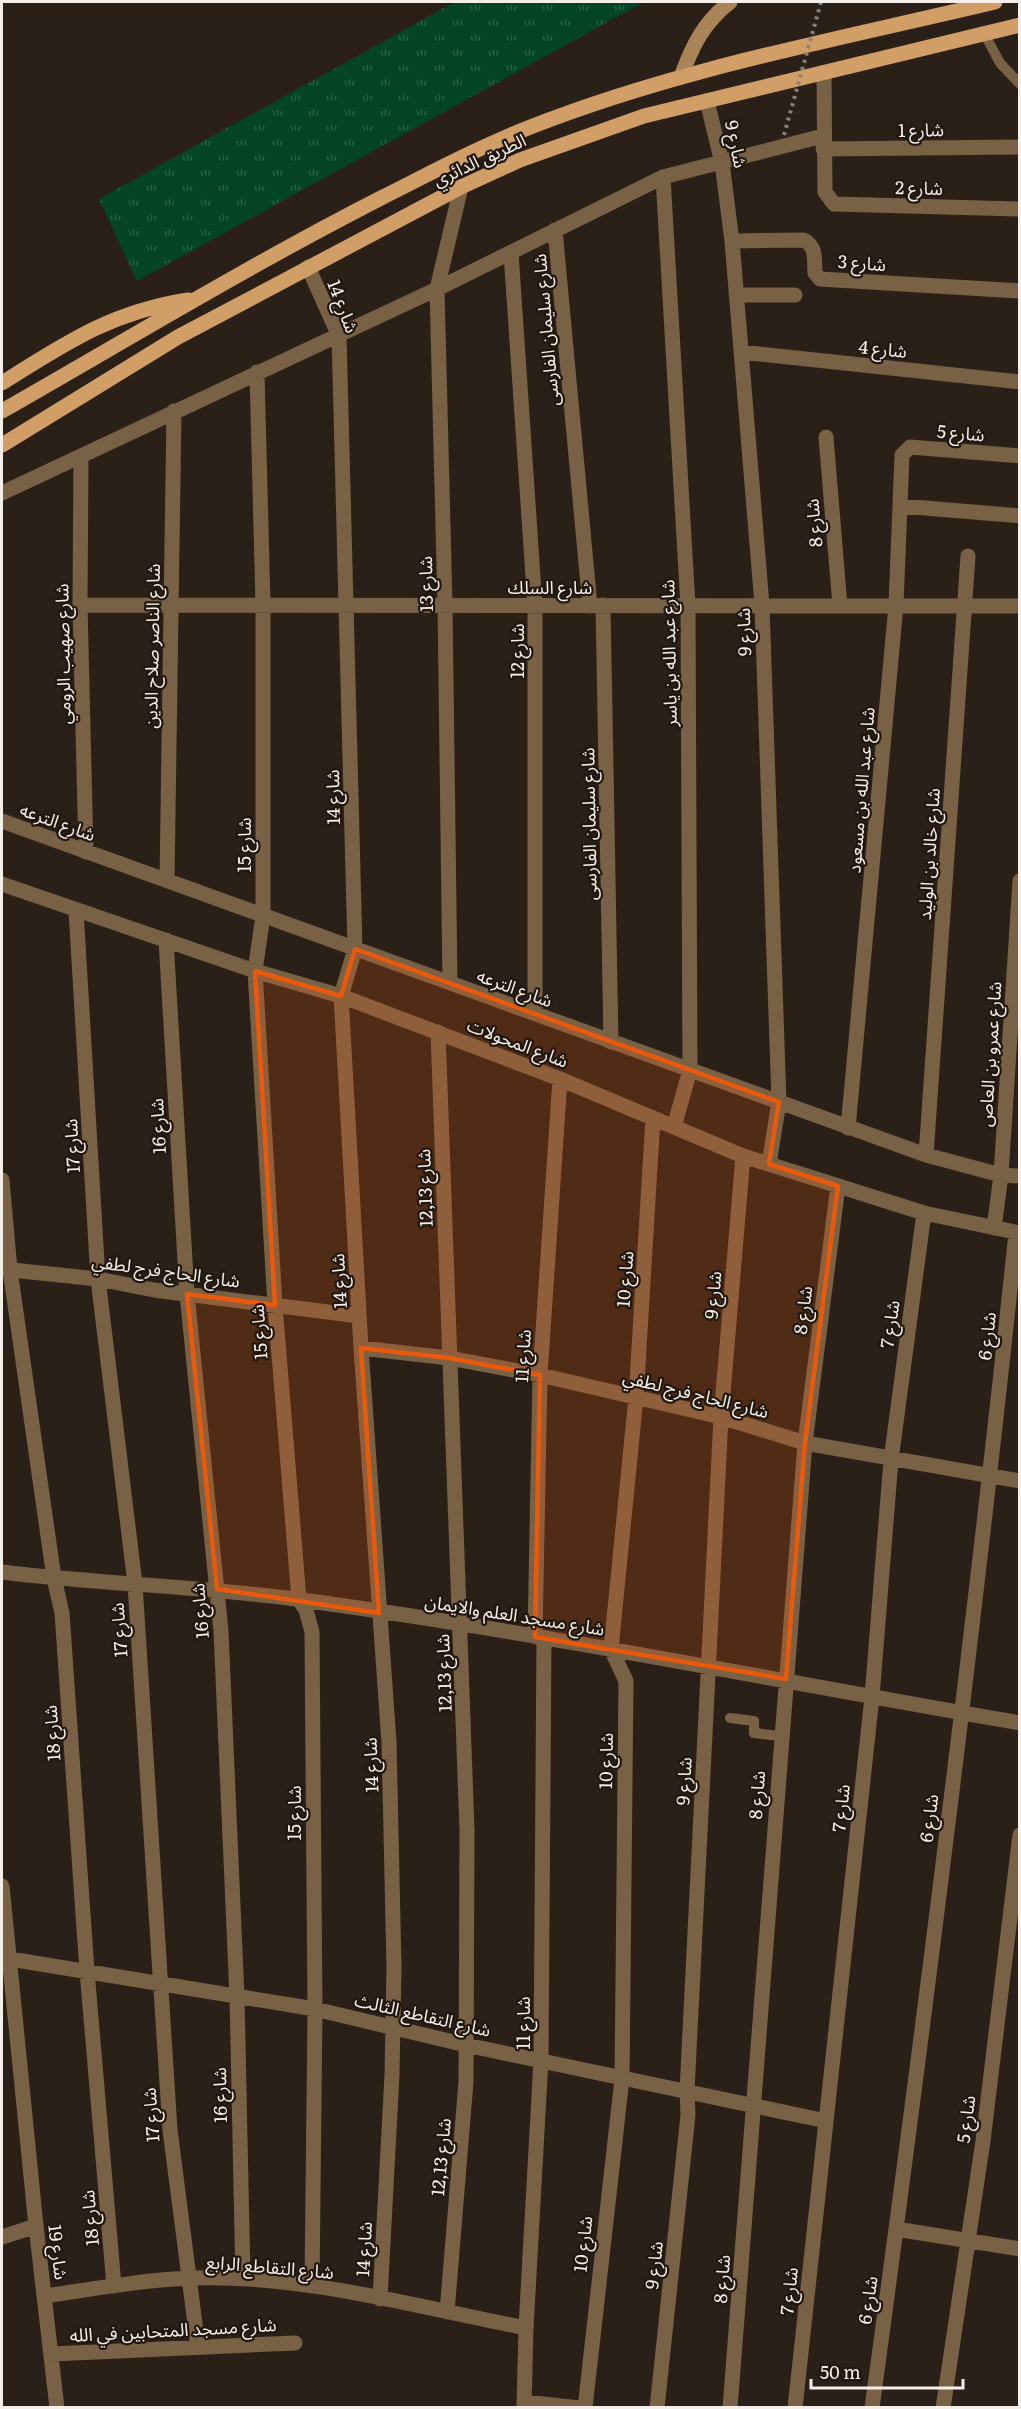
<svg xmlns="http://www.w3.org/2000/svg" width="1021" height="2409" viewBox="0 0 1021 2409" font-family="Literata,'Noto Sans Arabic',serif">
<defs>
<pattern id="grass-tufts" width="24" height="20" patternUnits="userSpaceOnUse" patternTransform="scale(1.5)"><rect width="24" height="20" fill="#044526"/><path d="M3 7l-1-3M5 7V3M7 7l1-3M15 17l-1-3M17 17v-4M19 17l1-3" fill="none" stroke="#296046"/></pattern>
</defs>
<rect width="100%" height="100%" fill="#2b2018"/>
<!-- grass -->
<path fill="url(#grass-tufts)" d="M455 2H644L137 281 99 199Z"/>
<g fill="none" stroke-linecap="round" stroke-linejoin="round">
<!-- lane -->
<path stroke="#796146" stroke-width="10" d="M984 33 1000 63 1020 84
M730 1718 754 1721V1733L780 1736"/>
<!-- street -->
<path stroke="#796146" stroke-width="15" d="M824 73 825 192 834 204 1020 209
M707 101 722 163 732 241 762 605 779 1102 769 1164
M823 149 1020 147
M663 177 688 606 690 1070 674 1127
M555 230 590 606
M732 241 804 240C817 247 814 259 815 273L820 279 1020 291
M511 253 535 606V1014
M308 267 339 336 355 949 341 996 361 1348 389 1742 394 1967 392 2075 380 2299
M736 295H795
M741 352 1020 382
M257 372 263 605V916L255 971 275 1305 299 1600 306 1610 312 1632 315 2009 312 2286
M826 437 840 606
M81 456 80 605 86 852
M2 493 437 289 663 177 823 136
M901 506 1020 516
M80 605 1020 606
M603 605 611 1042
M2 821 926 1155 1001 1175 1020 1176
M167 881 174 411
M2 884 255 971 341 996 560 1079 743 1156 924 1213 1020 1233
M76 910 98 1279 135 1584 170 2130 198 2347
M166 940 187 1294 221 1631 237 1997 243 2279
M450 983 445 605 437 289 461 187
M438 1032 467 1830 466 2082 447 2312
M848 1128 896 605 902 455 910 447 1020 456
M926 1155 968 556
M2 1180 10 1270 54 1578 62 1613 87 1971 114 2286
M994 1228 1001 1175 1020 881
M2 1269 98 1279 154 1290 359 1316
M361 1348 449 1358 540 1375 721 1417 805 1443 1020 1481
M2 1572C99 1584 198 1586 295 1599 538 1632 778 1681 1020 1723
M535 1637 540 1375 560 1079
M2 1886 36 2226 57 2408
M10 1959 315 2009 466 2045 826 2121
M896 2229 1020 2249
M2 2237 36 2226
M45 2296C93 2289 142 2280 191 2278 303 2274 416 2307 526 2328
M52 2354 295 2343
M524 2402 580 2408
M524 2408 526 2328 541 2060 544 1638
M585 2408 622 2079 626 1681 611 1649 636 1397 653 1118
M657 2408 688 2115 687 2091 721 1417 743 1156
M730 2408 805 1443 838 1186
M795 2408 872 1697 891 1460 924 1213
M872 2408C925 2017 975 1625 1016 1233
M943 2408 983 2141 1020 1835"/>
<!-- secondary -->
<path stroke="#aa8459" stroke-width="15" d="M681 77C692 46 704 22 730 2"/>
<!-- primary -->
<path stroke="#d09e66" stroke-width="15" d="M2 383C66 343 111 312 188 300
M2 411C128 339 252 264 381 198 431 173 481 146 533 126 681 68 840 39 995 2
M2 445 178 337 461 187 520 160 644 116 1020 25"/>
<!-- path-bridge -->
<path stroke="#8a817a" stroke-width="4" stroke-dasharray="3 4.5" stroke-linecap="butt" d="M784 135 821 2"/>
</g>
<!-- marked area -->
<path fill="#e8590c" fill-opacity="0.2" stroke="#e8590c" stroke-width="4.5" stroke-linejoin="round" d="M355 949 779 1102 769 1164 838 1186 805 1443 786 1679 535 1637 540 1375 449 1358 361 1348 379 1613 217 1589 187 1294 275 1305 255 971 341 996Z"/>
<g text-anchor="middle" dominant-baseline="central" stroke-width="4.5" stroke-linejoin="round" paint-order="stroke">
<!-- street labels -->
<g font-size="18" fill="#f6efe9" stroke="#21170e">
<text transform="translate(921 129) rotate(-1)">شارع 1</text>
<text transform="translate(737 144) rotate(78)">شارع 9</text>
<text transform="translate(479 159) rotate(-25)">الطريق الدائري</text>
<text transform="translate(919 187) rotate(1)">شارع 2</text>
<text transform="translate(862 262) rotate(4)">شارع 3</text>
<text transform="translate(344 306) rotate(69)">شارع 14</text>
<text transform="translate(545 330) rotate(-95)">شارع سليمان الفارسى</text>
<text transform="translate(883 348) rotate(6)">شارع 4</text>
<text transform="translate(961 432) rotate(5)">شارع 5</text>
<text transform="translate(813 523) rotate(-95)">شارع 8</text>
<text transform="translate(425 584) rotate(-91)">شارع 13</text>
<text x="550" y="586">شارع السلك</text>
<text transform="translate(743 632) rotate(-92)">شارع 9</text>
<text transform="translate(151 646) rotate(-89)">شارع الناصر صلاح الدين</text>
<text transform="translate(516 651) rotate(-90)">شارع 12</text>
<text transform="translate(668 653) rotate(-91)">شارع عبد الله بن ياسر</text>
<text transform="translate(62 654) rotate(-91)">شارع صهيب الرومي</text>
<text transform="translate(860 790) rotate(-85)">شارع عبد الله بن مسعود</text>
<text transform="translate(332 797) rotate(-91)">شارع 14</text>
<text transform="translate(58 821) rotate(20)">شارع الترعه</text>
<text transform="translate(588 824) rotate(-91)">شارع سليمان الفارسى</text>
<text transform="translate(243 845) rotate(-90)">شارع 15</text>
<text transform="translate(928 854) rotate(-86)">شارع خالد بن الوليد</text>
<text transform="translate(515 987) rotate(20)">شارع الترعه</text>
<text transform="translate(518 1042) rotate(21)">شارع المحولات</text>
<text transform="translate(989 1054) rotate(-86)">شارع عمرو بن العاص</text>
<text transform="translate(157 1126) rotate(-93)">شارع 16</text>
<text transform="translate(71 1146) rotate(-93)">شارع 17</text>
<text transform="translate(424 1188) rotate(-92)">شارع 12,13</text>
<text transform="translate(166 1270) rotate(8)">شارع الحاج فرج لطفي</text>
<text transform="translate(624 1279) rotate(-86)">شارع 10</text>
<text transform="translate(338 1281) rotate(-93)">شارع 14</text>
<text transform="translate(712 1295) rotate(-85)">شارع 9</text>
<text transform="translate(802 1310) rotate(-83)">شارع 8</text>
<text transform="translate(889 1324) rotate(-82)">شارع 7</text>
<text transform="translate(258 1332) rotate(-94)">شارع 15</text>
<text transform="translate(986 1336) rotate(-84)">شارع 6</text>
<text transform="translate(522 1356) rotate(-87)">شارع 11</text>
<text transform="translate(696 1393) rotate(14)">شارع الحاج فرج لطفي</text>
<text transform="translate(199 1611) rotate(-95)">شارع 16</text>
<text transform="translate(515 1614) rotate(9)">شارع مسجد العلم والايمان</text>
<text transform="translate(118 1630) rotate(-94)">شارع 17</text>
<text transform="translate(443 1673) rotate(-92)">شارع 12,13</text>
<text transform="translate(51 1733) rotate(-94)">شارع 18</text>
<text transform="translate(605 1761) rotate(-89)">شارع 10</text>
<text transform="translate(370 1765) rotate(-92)">شارع 14</text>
<text transform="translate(683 1781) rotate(-87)">شارع 9</text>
<text transform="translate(756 1795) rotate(-86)">شارع 8</text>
<text transform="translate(840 1808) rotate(-84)">شارع 7</text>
<text transform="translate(293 1813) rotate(-90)">شارع 15</text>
<text transform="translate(928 1818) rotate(-83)">شارع 6</text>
<text transform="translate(423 2014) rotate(13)">شارع التقاطع الثالث</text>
<text transform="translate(522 2023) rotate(-90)">شارع 11</text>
<text transform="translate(219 2095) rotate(-91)">شارع 16</text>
<text transform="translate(150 2115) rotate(-94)">شارع 17</text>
<text transform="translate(965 2119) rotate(-83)">شارع 5</text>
<text transform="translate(440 2157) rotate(-85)">شارع 12,13</text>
<text transform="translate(89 2218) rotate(-95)">شارع 18</text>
<text transform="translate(582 2244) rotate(-84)">شارع 10</text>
<text transform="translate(363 2249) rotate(-87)">شارع 14</text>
<text transform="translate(59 2252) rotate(83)">شارع 19</text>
<text transform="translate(653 2265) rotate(-84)">شارع 9</text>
<text transform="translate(270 2266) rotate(5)">شارع التقاطع الرابع</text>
<text transform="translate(721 2279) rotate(-86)">شارع 8</text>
<text transform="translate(788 2291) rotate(-84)">شارع 7</text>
<text transform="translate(867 2300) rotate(-82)">شارع 6</text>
<text transform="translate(173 2329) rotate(-3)">شارع مسجد المتحابين في الله</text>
</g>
</g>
<!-- border -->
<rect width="1021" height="2409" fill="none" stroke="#f6efe9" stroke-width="6"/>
<!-- scale -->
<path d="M811 2379v9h152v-9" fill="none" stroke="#f6efe9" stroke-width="3"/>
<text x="820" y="2379" font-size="18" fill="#f6efe9" stroke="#21170e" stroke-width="4.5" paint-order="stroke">50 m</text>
</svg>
